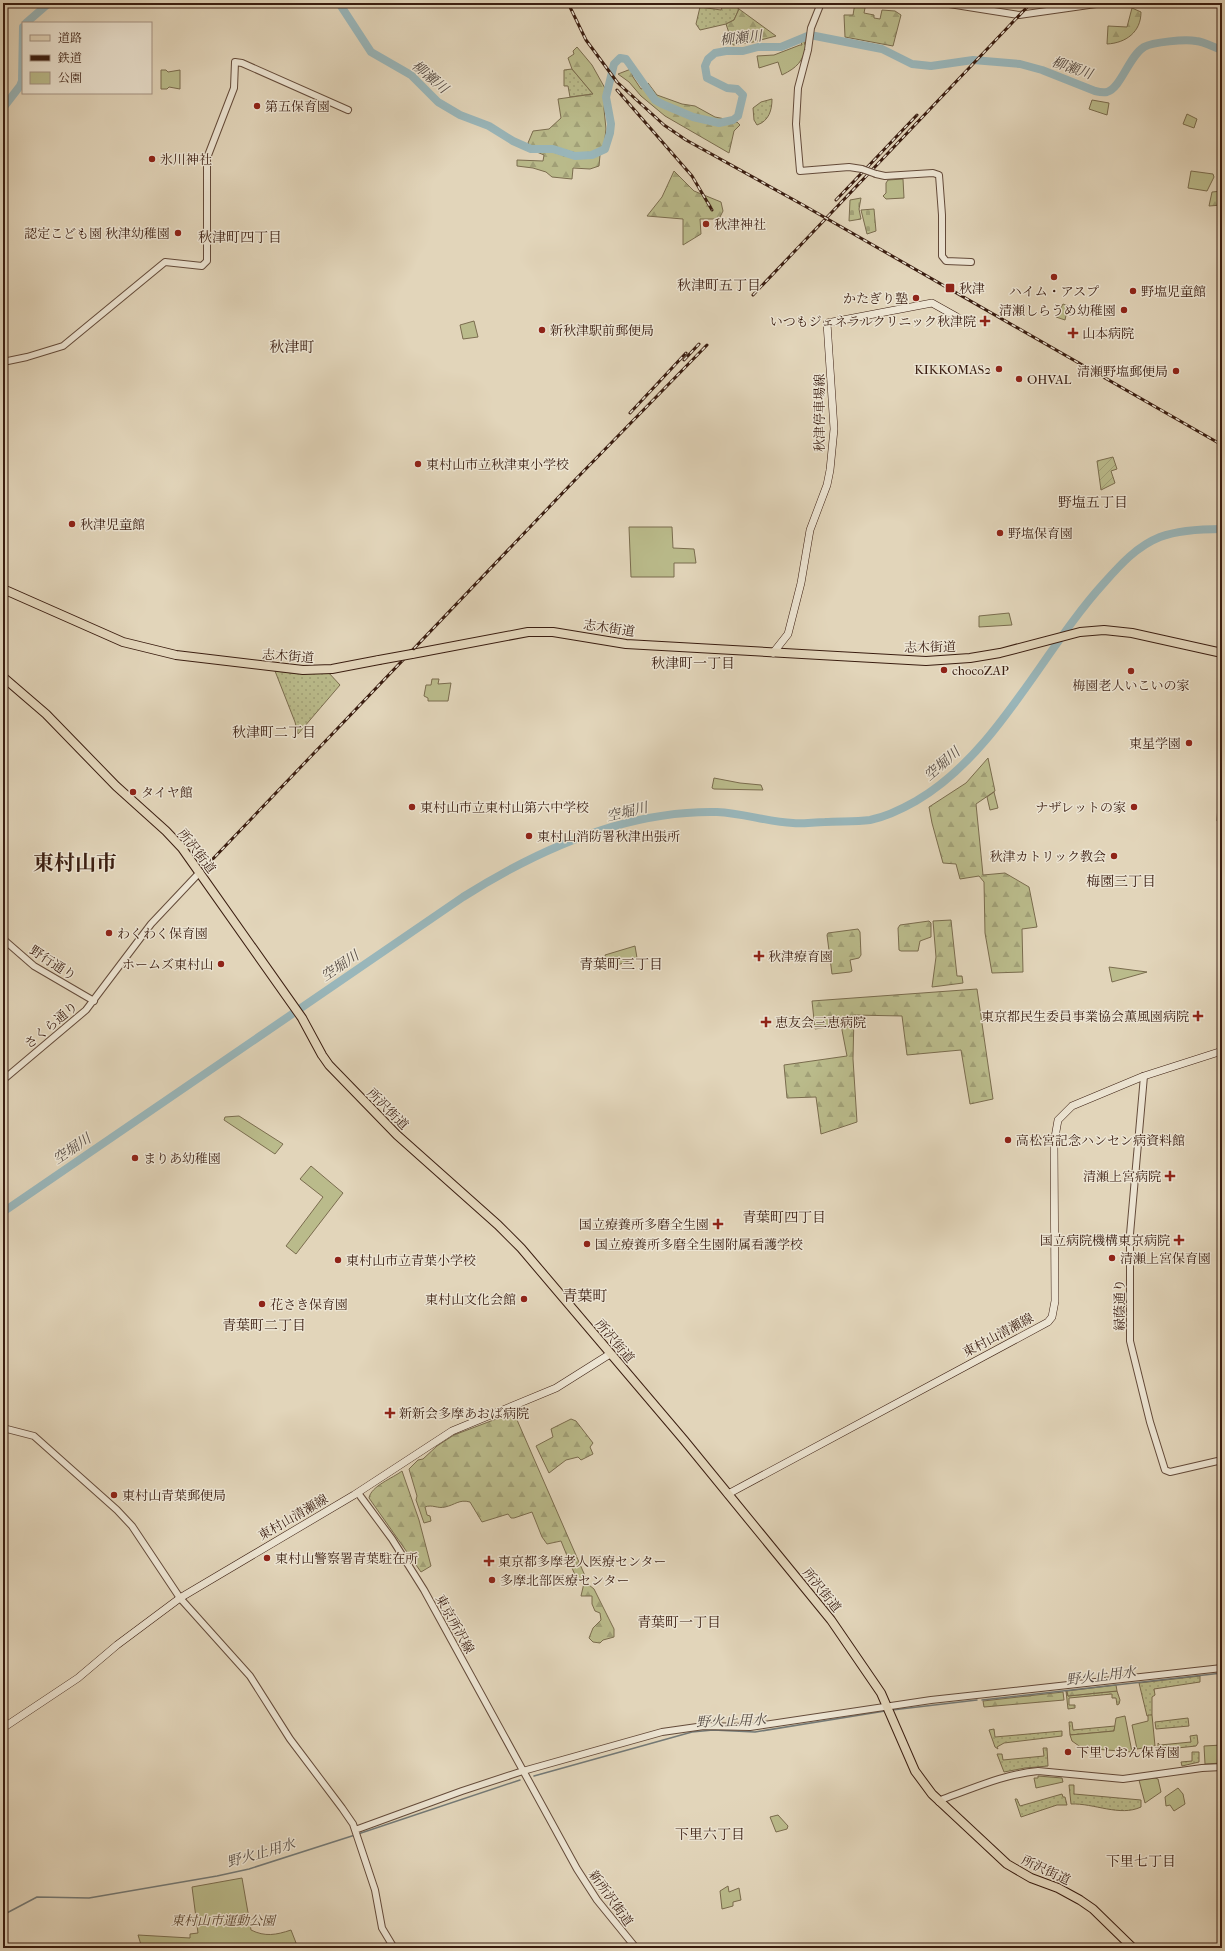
<svg xmlns="http://www.w3.org/2000/svg" width="1225" height="1951" viewBox="0 0 1225 1951" font-family="'IM FELL French Canon','Noto Serif JP',serif">
<defs>
<pattern id="grass-dots" width="8" height="8" patternUnits="userSpaceOnUse"><rect width="8" height="8" fill="#babb8b"/><path d="M2 2h.1M6 6h.1" fill="none" stroke="#a1a077" stroke-width="1.8" stroke-linecap="round"/></pattern>
<pattern id="forest-firs" width="22" height="20" patternUnits="userSpaceOnUse"><rect width="22" height="20" fill="#babb8b"/><path d="M5 1l3.5 6h-7zM16 11l3.5 6h-7z" fill="#a1a077"/></pattern>
<pattern id="cemetery-stones" width="16" height="16" patternUnits="userSpaceOnUse"><rect width="16" height="16" fill="#babb8b"/><path d="M2 7V4a2 2 0 0 1 4 0v3zM10 15v-3a2 2 0 0 1 4 0v3z" fill="#a1a077"/></pattern>
<pattern id="garden-furrows" width="10" height="10" patternUnits="userSpaceOnUse"><rect width="10" height="10" fill="#babb8b"/><path d="M-1 1l2-2M0 10L10 0M9 11l2-2" fill="none" stroke="#a1a077"/></pattern>
</defs>
<rect width="100%" height="100%" fill="#e2d5ba"/>
<filter id="stains"><feTurbulence type="fractalNoise" baseFrequency=".005" numOctaves="4"/><feColorMatrix values="0 0 0 0 .2 0 0 0 0 .09 0 0 0 0 .02 0 0 0 .5 -.17"/></filter>
<radialGradient id="worn" r=".72"><stop offset=".6" stop-color="#630" stop-opacity="0"/><stop offset="1" stop-color="#630" stop-opacity=".3"/></radialGradient>
<!-- grass -->
<path fill="url(#grass-dots)" stroke="#7a6c4e" d="M724 3H731L739 9 734 20 726 24 700 30 696 24 700 7 721 10Z
M572 69 593 94 570 97 568 86H564V70Z
M772 99C772 110 769 121 757 125L754 120 753 108 761 102Z
M275 671 292 673 328 672 340 685 298 734 295 722Z
M1200 1676V1682L1154 1689 1155 1695 1152 1697V1715L1147 1716 1139 1683Z
M1066 1691 1068 1696 1117 1691 1120 1700 1119 1704 1117 1705 1116 1698H1112V1694L1069 1698V1705H1075V1708L1068 1709Z
M1188 1718 1189 1726 1156 1729 1155 1722Z
M1069 1722H1072L1073 1730 1115 1726 1114 1731 1070 1735Z
M994 1729 995 1737 1062 1731V1736L1004 1743 997 1747 998 1749 995 1747 989 1730Z
M1197 1735 1198 1743 1196 1746 1158 1750V1743L1160 1745 1191 1742 1190 1736Z
M1043 1748H1047L1048 1766 1025 1768 1004 1772 997 1754H1002L1003 1760 1044 1756Z
M1192 1752H1199V1762L1182 1766 1181 1762 1192 1761Z
M1069 1785H1074V1794L1141 1800V1807C1120 1817 1094 1803 1071 1804Z
M1062 1794 1063 1797H1065L1067 1805H1057L1021 1817 1015 1799H1017L1020 1806Z"/>
<!-- forest -->
<path fill="url(#forest-firs)" stroke="#7a6c4e" d="M855 3H866L864 13 874 15V18L880 19 882 10 895 11 901 15 893 46 845 37 844 15H853Z
M1132 8 1141 12C1141 32 1126 43 1107 44L1108 26 1127 27Z
M739 9 776 36 753 42 733 45 726 24 734 20Z
M577 47 592 65 606 90 604 109 606 129 604 147C587 160 572 151 554 147 547 146 539 147 532 147L528 143 533 131 549 129 561 118 558 99 593 94 572 69 568 58 574 54 573 51Z
M631 69 633 77 641 89 644 88 653 100 665 107 684 115 715 125 730 124 737 122 740 125 734 131 729 153 665 116 641 96 629 82 618 74Z
M648 83 657 95 682 104 695 106 715 117 725 119 722 122C700 119 651 108 648 83Z
M532 150H546L573 158 600 155 599 166 590 169 573 168 572 179 552 177 546 172 533 168 517 166V160L543 161 544 155Z
M674 171 694 191 721 202 723 211 719 219H700L701 234 683 245V219L647 216 662 197Z
M1222 191V205L1209 206 1212 192Z
M988 758 995 791 976 804 983 875 1005 873 1029 887 1037 927 1022 929 1023 972 992 973 985 933 984 882 979 876 960 879 956 864 943 863 932 823 929 807 966 783Z
M1222 782V822L1217 821 1219 787Z
M951 920 957 976H962L963 983 932 987 936 957 933 921Z
M929 921 931 923V937L920 941 918 951H901L899 950 898 928 900 925Z
M858 929 860 932 861 955 859 958 850 960 852 971 850 972 832 974 827 935 828 933Z
M977 989 993 1099 970 1104 961 1050 907 1055 902 1016 854 1015 853 1059 857 1122 821 1134 816 1097 787 1098 784 1065 847 1056 841 1025 815 1029 812 1001Z
M512 1413H514L589 1585 594 1589 614 1629V1637L603 1640 600 1643 593 1642 589 1638 593 1628 601 1620 600 1613 595 1611 592 1604V1596H581L584 1583 577 1580 561 1541 547 1544 542 1537 532 1512 514 1518H511L508 1514 482 1522 470 1502C459 1499 455 1505 445 1507 438 1509 432 1504 425 1507L427 1515 430 1516 431 1521 424 1523 416 1500 417 1496 409 1469 418 1460 423 1459 437 1446 454 1435Z
M571 1419 576 1421 593 1443 590 1447 593 1454 581 1460 578 1457 566 1460 549 1473 536 1446 553 1437 551 1429Z
M402 1471 419 1520 431 1566 421 1572 369 1498C371 1486 393 1478 402 1471Z
M1116 1685 1117 1691 1068 1696 1067 1691Z
M1063 1692 1064 1700 984 1707 983 1701Z"/>
<!-- cemetery -->
<path fill="url(#cemetery-stones)" stroke="#7a6c4e" d="M861 198 859 209 861 219 849 221 850 200Z
M874 209 876 231 867 234 861 210Z"/>
<!-- park -->
<path fill="#babb8b" stroke="#7a6c4e" d="M803 38 805 45H807C802 62 798 67 782 75L778 62 759 68 757 56 774 55 800 45H802L800 39Z
M161 70H166L168 72 180 70V89L169 87 167 89H161Z
M1092 100 1109 103 1107 115 1089 109Z
M1187 114 1197 119 1194 128 1183 124Z
M1191 171 1213 174 1214 177 1207 191 1188 188Z
M903 179 904 198 886 199 883 196 886 193V183L888 180Z
M1063 304 1068 306 1065 320 1056 317Z
M474 321 478 337 463 339 460 325Z
M629 527H672L673 548 694 549 696 563H674V577H631Z
M1009 613 1012 625 979 627V616Z
M432 679H439L438 684 451 683 448 701H428V698L424 696 426 685H431Z
M714 778 740 783 761 785 763 790 714 789 712 788Z
M994 792 998 808 990 810 987 797Z
M635 946 637 958 609 968 605 955Z
M1109 967 1147 972 1112 982Z
M239 1116 283 1144 275 1154 224 1120 225 1117Z
M311 1166 343 1193 296 1254 286 1246 323 1197 300 1179Z
M1148 1715H1152L1155 1746 1137 1749 1132 1725 1148 1721Z
M1125 1716 1132 1752 1082 1748 1072 1741 1070 1735 1114 1731 1116 1718Z
M1222 1745V1763L1205 1764 1204 1746Z
M1038 1776 1062 1778 1063 1782 1036 1788 1034 1778H1038Z
M1155 1778 1158 1779 1161 1792 1145 1803 1139 1780Z
M1178 1788 1183 1794 1185 1804 1174 1811 1170 1805 1166 1806 1165 1797Z
M778 1815 788 1826 787 1829 776 1832 770 1817Z
M242 1878 251 1930C265 1937 276 1935 291 1930L298 1948H142L138 1935 190 1938V1934L198 1933 192 1887Z
M728 1886 729 1892 739 1888 741 1900 733 1902V1906L722 1909 720 1891Z"/>
<!-- garden -->
<path fill="url(#garden-furrows)" stroke="#7a6c4e" d="M1113 457 1117 469 1111 471 1115 483 1101 490 1097 461Z"/>
<g fill="none" stroke-linecap="round" stroke-linejoin="round">
<!-- stream -->
<path stroke="#737976" stroke-width="1.5" d="M982 1700 1222 1673
M892 1710 977 1700
M534 1776 692 1732 713 1730 755 1732 885 1711
M358 1834 520 1780
M3 1915 37 1897 89 1898 217 1876 249 1869 355 1835"/>
<!-- river -->
<path stroke="#99b6ba" stroke-width="8" d="M339 3 371 52 411 75 438 102 460 115 489 126 513 141 531 149H553L575 156 592 155 605 149 610 133 611 124 606 97 614 64 620 58 626 59 655 100 662 104 693 117 719 123 733 120 738 116 743 95 737 89 727 88 707 78 705 66 708 59 715 53 726 51H743L758 47H781L810 35 882 49 912 64 931 66 973 60 1020 64 1042 70 1095 91C1099 92 1103 93 1107 92 1121 88 1129 56 1144 47 1153 42 1185 39 1196 41 1205 42 1213 47 1222 50
M26 23 49 3
M3 108 20 86 22 81 23 27
M3 1212 463 897C537 850 627 810 717 812 743 813 768 822 793 823 803 824 814 822 825 822 839 821 855 822 870 820 885 817 902 809 916 801 997 754 1042 651 1104 583 1120 565 1137 546 1160 537 1179 530 1201 529 1222 529"/>
<!-- tertiary casing -->
<g stroke="#644b3a" stroke-width="8">
<path id="tertiary" d="M821 3 811 28 808 50 798 88 796 124 800 171 849 167 862 169
M943 3 1019 15 1103 3
M876 174 885 176 933 173 939 175 942 215V256L946 261 971 262
M3 362 27 357 63 346 165 262 202 266 207 261V158L234 88 235 62 242 63 348 110
M3 939 34 966 94 1001
M1144 1076 1130 1234V1341L1150 1422 1165 1470 1170 1472 1222 1460
M3 1080 86 1010 151 924 200 872
M3 1428 34 1436 117 1510 132 1526 180 1598 250 1676 290 1739 342 1808 353 1824 375 1890 382 1928 394 1948
M358 1493 392 1539 424 1590 577 1869 597 1900 636 1948
M939 1802 943 1799C974 1788 1005 1774 1038 1771L1123 1779 1202 1768 1222 1767
M355 1830 462 1791 523 1771 662 1732 704 1726 750 1727 931 1700 1222 1668"/>
</g>
<!-- secondary casing -->
<g stroke="#3a1d10" stroke-width="8">
<path id="secondary" d="M773 653 788 634 801 583 810 530 827 485 830 470 834 429 827 323 932 303 957 317
M728 1494 1048 1322 1052 1317 1055 1301 1054 1143 1058 1120 1072 1106 1144 1076 1222 1051
M3 1728 78 1678 117 1645 180 1598 354 1495 452 1431 556 1388 610 1354"/>
</g>
<!-- primary casing -->
<g stroke="#3a1d10" stroke-width="10">
<path id="primary" d="M3 589 123 642 176 655 303 670 332 669 379 660
M412 654 528 632H553L626 644 926 661 970 658 1000 653 1080 632 1104 630 1132 633 1222 653
M3 677 46 714 116 786 166 831 182 848 302 1018 322 1055 329 1065 397 1135 498 1225 521 1248 684 1440 831 1620 881 1693 915 1771 932 1794 1007 1864 1031 1878 1058 1888 1080 1900 1093 1909 1133 1948"/>
</g>
<!-- tertiary -->
<use href="#tertiary" stroke="#ece4d2" stroke-width="6"/>
<!-- secondary -->
<use href="#secondary" stroke="#ece4d2" stroke-width="7"/>
<!-- primary -->
<use href="#primary" stroke="#e2d5ba" stroke-width="8"/>
<!-- rail casing -->
<g stroke="#3a1d10" stroke-width="3">
<path id="rail" d="M568 3 586 40 617 82 664 125 686 140 803 205 1222 445
M617 90 692 176 712 210
M836 200 917 115
M753 295 1031 3
M684 360 699 344
M630 413 686 353
M209 863 574 481 707 345"/>
</g>
<!-- rail -->
<use href="#rail" stroke="#ece4d2" stroke-width="1.5" stroke-dasharray="4.5" stroke-linecap="butt"/>
<!-- tertiary-bridge casing -->
<g stroke="#644b3a" stroke-width="8" stroke-linecap="butt">
<path id="tertiary-bridge" d="M862 169 876 174"/>
</g>
<!-- primary-bridge casing -->
<g stroke="#3a1d10" stroke-width="10" stroke-linecap="butt">
<path id="primary-bridge" d="M379 660 412 654"/>
</g>
<!-- tertiary-bridge -->
<use href="#tertiary-bridge" stroke="#ece4d2" stroke-width="6"/>
<!-- primary-bridge -->
<use href="#primary-bridge" stroke="#e2d5ba" stroke-width="8"/>
</g>
<!-- markers -->
<g fill="#8f2418" stroke="#ece4d2" stroke-width="1.5">
<circle cx="257" cy="106" r="4"/>
<circle cx="152" cy="159" r="4"/>
<circle cx="706" cy="224" r="4"/>
<circle cx="178" cy="233" r="4"/>
<circle cx="1054" cy="277" r="4"/>
<rect x="945" y="283" width="10" height="10" rx="2"/>
<circle cx="1133" cy="291" r="4"/>
<circle cx="916" cy="298" r="4"/>
<circle cx="1124" cy="310" r="4"/>
<path d="M983 315h4v4h4v4h-4v4h-4v-4h-4v-4h4z"/>
<circle cx="542" cy="330" r="4"/>
<path d="M1071 327h4v4h4v4h-4v4h-4v-4h-4v-4h4z"/>
<circle cx="999" cy="369" r="4"/>
<circle cx="1176" cy="371" r="4"/>
<circle cx="1019" cy="379" r="4"/>
<circle cx="418" cy="464" r="4"/>
<circle cx="72" cy="524" r="4"/>
<circle cx="1000" cy="533" r="4"/>
<circle cx="944" cy="670" r="4"/>
<circle cx="1131" cy="671" r="4"/>
<circle cx="1189" cy="743" r="4"/>
<circle cx="133" cy="792" r="4"/>
<circle cx="412" cy="807" r="4"/>
<circle cx="1134" cy="807" r="4"/>
<circle cx="529" cy="836" r="4"/>
<circle cx="1114" cy="856" r="4"/>
<circle cx="109" cy="933" r="4"/>
<path d="M757 950h4v4h4v4h-4v4h-4v-4h-4v-4h4z"/>
<circle cx="221" cy="964" r="4"/>
<path d="M1196 1010h4v4h4v4h-4v4h-4v-4h-4v-4h4z"/>
<path d="M764 1016h4v4h4v4h-4v4h-4v-4h-4v-4h4z"/>
<circle cx="1008" cy="1140" r="4"/>
<circle cx="135" cy="1158" r="4"/>
<path d="M1168 1170h4v4h4v4h-4v4h-4v-4h-4v-4h4z"/>
<path d="M716 1218h4v4h4v4h-4v4h-4v-4h-4v-4h4z"/>
<path d="M1177 1234h4v4h4v4h-4v4h-4v-4h-4v-4h4z"/>
<circle cx="587" cy="1244" r="4"/>
<circle cx="1112" cy="1258" r="4"/>
<circle cx="338" cy="1260" r="4"/>
<circle cx="524" cy="1299" r="4"/>
<circle cx="262" cy="1304" r="4"/>
<path d="M388 1407h4v4h4v4h-4v4h-4v-4h-4v-4h4z"/>
<circle cx="114" cy="1495" r="4"/>
<circle cx="267" cy="1558" r="4"/>
<path d="M487 1555h4v4h4v4h-4v4h-4v-4h-4v-4h4z"/>
<circle cx="492" cy="1580" r="4"/>
<circle cx="1068" cy="1752" r="4"/>
</g>
<g text-anchor="middle" dominant-baseline="central" stroke-width="3" stroke-linejoin="round" paint-order="stroke">
<!-- poi labels -->
<g font-size="13" fill="#3a1d10" stroke="#ece4d2" text-anchor="start">
<text x="265" y="106">第五保育園</text>
<text x="160" y="159">氷川神社</text>
<text x="714" y="224">秋津神社</text>
<text x="170" y="233" text-anchor="end">認定こども園 秋津幼稚園</text>
<text x="959" y="288">秋津</text>
<text x="1054" y="291" text-anchor="middle">ハイム・アスプ</text>
<text x="1141" y="291">野塩児童館</text>
<text x="908" y="298" text-anchor="end">かたぎり塾</text>
<text x="1116" y="310" text-anchor="end">清瀬しらうめ幼稚園</text>
<text x="976" y="321" text-anchor="end">いつもジェネラルクリニック秋津院</text>
<text x="550" y="330">新秋津駅前郵便局</text>
<text x="1082" y="333">山本病院</text>
<text x="991" y="369" text-anchor="end">KIKKOMAS2</text>
<text x="1168" y="371" text-anchor="end">清瀬野塩郵便局</text>
<text x="1027" y="379">OHVAL</text>
<text x="426" y="464">東村山市立秋津東小学校</text>
<text x="80" y="524">秋津児童館</text>
<text x="1008" y="533">野塩保育園</text>
<text x="952" y="670">chocoZAP</text>
<text x="1131" y="685" text-anchor="middle">梅園老人いこいの家</text>
<text x="1181" y="743" text-anchor="end">東星学園</text>
<text x="141" y="792">タイヤ館</text>
<text x="420" y="807">東村山市立東村山第六中学校</text>
<text x="1126" y="807" text-anchor="end">ナザレットの家</text>
<text x="537" y="836">東村山消防署秋津出張所</text>
<text x="1106" y="856" text-anchor="end">秋津カトリック教会</text>
<text x="117" y="933">わくわく保育園</text>
<text x="768" y="956">秋津療育園</text>
<text x="213" y="964" text-anchor="end">ホームズ東村山</text>
<text x="1189" y="1016" text-anchor="end">東京都民生委員事業協会薫風園病院</text>
<text x="775" y="1022">恵友会三恵病院</text>
<text x="1016" y="1140">高松宮記念ハンセン病資料館</text>
<text x="143" y="1158">まりあ幼稚園</text>
<text x="1161" y="1176" text-anchor="end">清瀬上宮病院</text>
<text x="709" y="1224" text-anchor="end">国立療養所多磨全生園</text>
<text x="1170" y="1240" text-anchor="end">国立病院機構東京病院</text>
<text x="595" y="1244">国立療養所多磨全生園附属看護学校</text>
<text x="1120" y="1258">清瀬上宮保育園</text>
<text x="346" y="1260">東村山市立青葉小学校</text>
<text x="516" y="1299" text-anchor="end">東村山文化会館</text>
<text x="270" y="1304">花さき保育園</text>
<text x="399" y="1413">新新会多摩あおば病院</text>
<text x="122" y="1495">東村山青葉郵便局</text>
<text x="275" y="1558">東村山警察署青葉駐在所</text>
<text x="498" y="1561">東京都多摩老人医療センター</text>
<text x="500" y="1580">多摩北部医療センター</text>
<text x="1076" y="1752">下里しおん保育園</text>
</g>
<!-- street labels -->
<g font-size="13" fill="#3a1d10" stroke="#ece4d2">
<text transform="translate(819 413) rotate(-90)">秋津停車場線</text>
<text transform="translate(609 628) rotate(8)">志木街道</text>
<text transform="translate(930 647) rotate(-1)">志木街道</text>
<text transform="translate(288 656) rotate(4)">志木街道</text>
<text transform="translate(197 851) rotate(52)">所沢街道</text>
<text transform="translate(53 963) rotate(33)">野行通り</text>
<text transform="translate(51 1025) rotate(-40)">さくら通り</text>
<text transform="translate(388 1109) rotate(45)">所沢街道</text>
<text transform="translate(1119 1305) rotate(-90)">緑蔭通り</text>
<text transform="translate(998 1335) rotate(-28)">東村山清瀬線</text>
<text transform="translate(615 1341) rotate(50)">所沢街道</text>
<text transform="translate(293 1517) rotate(-30)">東村山清瀬線</text>
<text transform="translate(822 1590) rotate(51)">所沢街道</text>
<text transform="translate(455 1624) rotate(61)">東京所沢線</text>
<text transform="translate(1046 1870) rotate(25)">所沢街道</text>
<text transform="translate(611 1898) rotate(54)">新所沢街道</text>
</g>
<!-- park labels -->
<g font-size="13" font-style="italic" fill="#5a442f" stroke="#ece4d2">
<text x="223" y="1920">東村山市運動公園</text>
</g>
<!-- water labels -->
<g font-size="14" font-style="italic" fill="#564b43" stroke="#ece4d2">
<text transform="translate(741 38) rotate(-6)">柳瀬川</text>
<text transform="translate(1072 68) rotate(19)">柳瀬川</text>
<text transform="translate(430 77) rotate(40)">柳瀬川</text>
<text transform="translate(942 764) rotate(-41)">空堀川</text>
<text transform="translate(627 812) rotate(-13)">空堀川</text>
<text transform="translate(340 966) rotate(-34)">空堀川</text>
<text transform="translate(72 1149) rotate(-34)">空堀川</text>
<text transform="translate(1101 1676) rotate(-7)">野火止用水</text>
<text transform="translate(731 1721) rotate(-2)">野火止用水</text>
<text transform="translate(261 1853) rotate(-16)">野火止用水</text>
</g>
<!-- neighbourhood labels -->
<g font-size="14" fill="#3a1d10" stroke="#ece4d2">
<text x="240" y="237">秋津町四丁目</text>
<text x="719" y="285">秋津町五丁目</text>
<text x="1093" y="502">野塩五丁目</text>
<text x="693" y="663">秋津町一丁目</text>
<text x="274" y="732">秋津町二丁目</text>
<text x="1121" y="881">梅園三丁目</text>
<text x="621" y="964">青葉町三丁目</text>
<text x="784" y="1217">青葉町四丁目</text>
<text x="264" y="1325">青葉町二丁目</text>
<text x="679" y="1622">青葉町一丁目</text>
<text x="710" y="1834">下里六丁目</text>
<text x="1141" y="1861">下里七丁目</text>
</g>
<!-- quarter labels -->
<g font-size="15" fill="#3a1d10" stroke="#ece4d2">
<text x="292" y="347">秋津町</text>
<text x="585" y="1296">青葉町</text>
</g>
<!-- town labels -->
<g font-size="21" font-weight="bold" fill="#3a1d10" stroke="#ece4d2">
<text x="75" y="863">東村山市</text>
</g>
</g>
<!-- margin -->
<rect width="1225" height="1951" fill="none" stroke="#e2d5ba" stroke-width="16"/>
<rect x="4" y="4" width="1217" height="1943" fill="none" stroke="#3a1d10" stroke-width="2"/>
<rect x="8" y="8" width="1209" height="1935" fill="none" stroke="#3a1d10"/>
<!-- legend -->
<rect x="22" y="22" width="130" height="72" fill="#ece4d2" stroke="#a59484"/>
<rect x="30" y="35" width="20" height="6" fill="#e2d5ba" stroke="#a59484"/>
<text x="58" y="42" font-size="12" fill="#3a1d10">道路</text>
<rect x="30" y="55" width="20" height="6" fill="#3a1d10" stroke="#a59484"/>
<text x="58" y="62" font-size="12" fill="#3a1d10">鉄道</text>
<rect x="30" y="72" width="20" height="12" fill="#babb8b" stroke="#a59484"/>
<text x="58" y="82" font-size="12" fill="#3a1d10">公園</text>
<rect width="100%" height="100%" filter="url(#stains)"/>
<rect width="100%" height="100%" fill="url(#worn)"/>
</svg>
